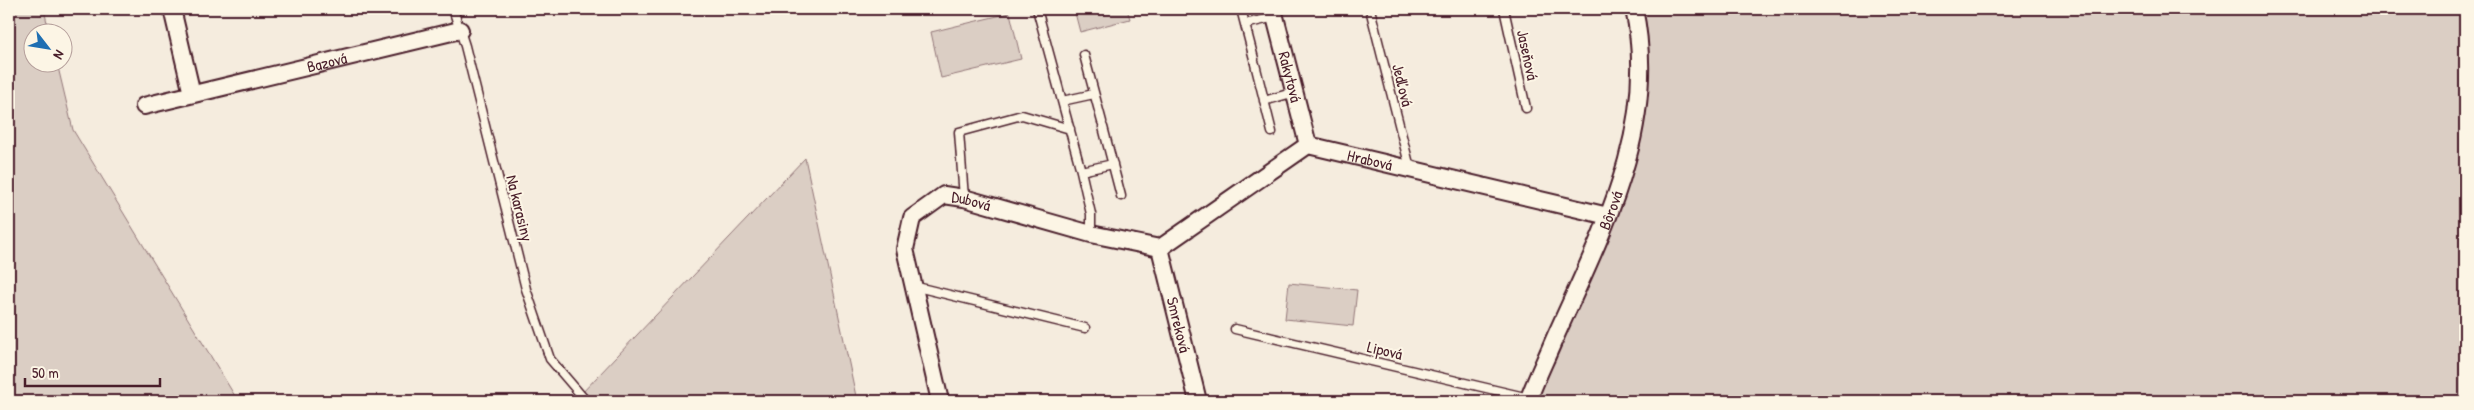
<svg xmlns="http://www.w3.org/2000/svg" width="2474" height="410" viewBox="0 0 2474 410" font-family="'Patrick Hand',sans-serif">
<rect width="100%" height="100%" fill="#f5ecde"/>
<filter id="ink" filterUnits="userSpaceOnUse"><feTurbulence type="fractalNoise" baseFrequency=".02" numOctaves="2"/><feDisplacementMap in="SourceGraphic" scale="10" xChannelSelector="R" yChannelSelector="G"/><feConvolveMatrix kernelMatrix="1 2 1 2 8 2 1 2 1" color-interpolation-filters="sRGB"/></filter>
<g filter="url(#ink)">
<!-- green -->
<path fill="#dbcec4" stroke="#927678" d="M9 9H44L49 32H32V62L57 63 73 130 238 401H9Z
M1074 9H1127L1130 19 1080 32Z
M1630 9H2465V401H1530L1636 135Z
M1010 13 1021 59 941 78 931 32Z
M805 158 857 401H582L580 395Z
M1289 283 1357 290 1353 326 1285 319Z"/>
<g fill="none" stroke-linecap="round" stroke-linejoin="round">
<!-- service casing -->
<g stroke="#4a1f2b" stroke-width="11">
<path id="service" d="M453 9 465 46 526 289 550 359 586 401
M1037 9 1081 171 1091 214V234
M1241 9 1254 59
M1370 9 1410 168
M1504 9 1526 108
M1245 24 1275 17
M1084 55 1102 122
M1255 64 1272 132
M1062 101 1094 94
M1264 101 1295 92
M1103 127 1121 196
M1081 171 1113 164
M964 198 959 132 1022 115 1070 129
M913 286 1085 328
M1235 329 1529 398"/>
</g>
<!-- minor casing -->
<g stroke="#4a1f2b" stroke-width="20">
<g id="minor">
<path d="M172 9 192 94"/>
<path id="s1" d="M1273 9 1308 145"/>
<path id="s2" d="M144 106 460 30"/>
<path id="s3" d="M1160 248 1308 145 1608 216"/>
<path id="s4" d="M1160 248 1198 401"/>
<path id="s5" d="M940 401 905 249 912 218 944 195 964 198 1091 234 1160 248"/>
<path id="s6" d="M1528 401C1535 381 1545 361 1553 342 1600 236 1660 128 1634 9"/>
</g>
</g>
<!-- service -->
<use href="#service" stroke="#fcf5e5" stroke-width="8"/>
<!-- minor -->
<use href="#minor" stroke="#fcf5e5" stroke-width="16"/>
</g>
</g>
<g text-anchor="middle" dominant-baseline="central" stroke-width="4" stroke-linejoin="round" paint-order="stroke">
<!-- street labels -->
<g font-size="16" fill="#4a1f2b" stroke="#fcf5e5">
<text transform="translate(1528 55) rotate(78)">Jaseňová</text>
<text stroke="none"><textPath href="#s2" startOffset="188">Bazová</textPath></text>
<text stroke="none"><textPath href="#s1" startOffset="70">Rakytová</textPath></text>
<text transform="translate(1403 85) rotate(76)">Jedľová</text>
<text stroke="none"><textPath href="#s3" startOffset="244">Hrabová</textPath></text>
<text stroke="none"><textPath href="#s5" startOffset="255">Dubová</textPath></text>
<text transform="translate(520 208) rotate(76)">Na karasiny</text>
<text stroke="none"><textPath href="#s6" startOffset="208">Bôrová</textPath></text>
<text stroke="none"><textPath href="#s4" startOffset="79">Smreková</textPath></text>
<text transform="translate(1385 350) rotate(13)">Lipová</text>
</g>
</g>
<!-- margin -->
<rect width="2474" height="410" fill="none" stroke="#fcf5e5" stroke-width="30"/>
<rect x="15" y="15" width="2444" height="380" fill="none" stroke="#4a1f2b" stroke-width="2" filter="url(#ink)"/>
<!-- north arrow -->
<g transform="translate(48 48) rotate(121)"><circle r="24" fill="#fcf5e5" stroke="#b59f9b"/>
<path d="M0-4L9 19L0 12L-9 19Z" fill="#1f6fb2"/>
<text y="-8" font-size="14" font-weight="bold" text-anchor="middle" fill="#4a1f2b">N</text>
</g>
<!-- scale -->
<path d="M25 378v8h135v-8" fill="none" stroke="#4a1f2b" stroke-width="2.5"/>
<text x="32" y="378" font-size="15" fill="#4a1f2b" stroke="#fcf5e5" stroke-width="4" paint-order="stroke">50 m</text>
</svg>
